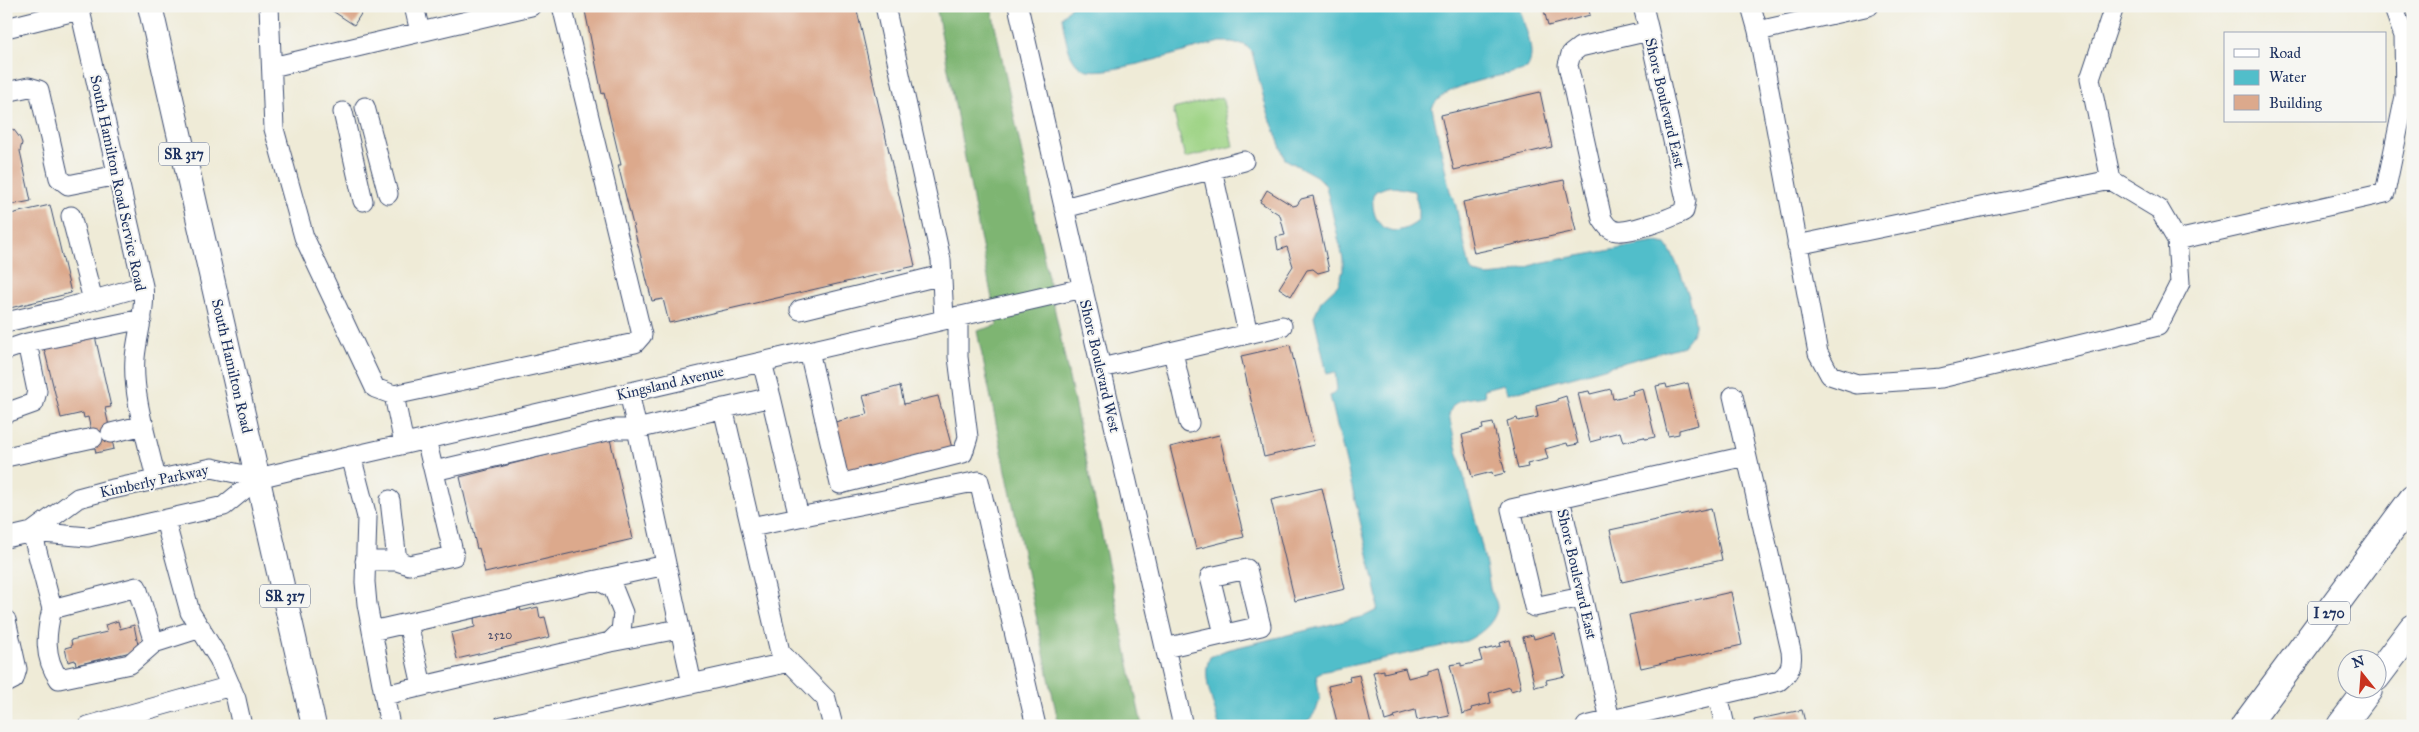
<svg xmlns="http://www.w3.org/2000/svg" width="2419" height="732" viewBox="0 0 2419 732" font-family="'IM FELL Great Primer',serif">
<rect width="100%" height="100%" fill="#f6f6f2"/>
<filter id="ink" filterUnits="userSpaceOnUse"><feTurbulence type="fractalNoise" baseFrequency=".02" numOctaves="2"/><feDisplacementMap in="SourceGraphic" scale="10" xChannelSelector="R" yChannelSelector="G"/><feConvolveMatrix kernelMatrix="1 2 1 2 8 2 1 2 1" color-interpolation-filters="sRGB"/></filter>
<filter id="wash" filterUnits="userSpaceOnUse"><feTurbulence type="fractalNoise" baseFrequency=".0096" numOctaves="4" result="noise"/><feDisplacementMap in="SourceGraphic" scale="20" xChannelSelector="R" yChannelSelector="G"/><feGaussianBlur stdDeviation="1.12" result="paint"/><feColorMatrix in="noise" values="0 0 0 0 0 0 0 0 0 0 0 0 0 0 0 0 0 1.4 0 .05"/><feComposite in="paint" operator="in"/></filter>
<g filter="url(#wash)">
<rect width="100%" height="100%" fill="#efebd7"/>
<!-- green -->
<path fill="#9dd384" stroke="#5c8171" d="M1222 97 1233 146 1185 158 1173 109Z"/>
<!-- forest -->
<path fill="#7eb572" stroke="#4c7268" d="M936 6H991L1142 726H1059L977 331 997 325Z"/>
<!-- water -->
<path fill="#51beca" stroke="#367694" fill-rule="evenodd" d="M1071 6H1519C1523 25 1538 52 1527 69 1501 77 1443 83 1432 108L1450 191 1455 202 1470 268 1474 273 1487 276 1507 274 1539 263 1656 242 1666 244C1676 257 1696 309 1695 326 1694 334 1688 340 1683 346L1528 389 1508 393 1503 384 1484 389 1485 396C1469 399 1452 397 1449 416 1461 473 1481 530 1490 588 1491 595 1498 600 1497 609 1494 624 1479 635 1466 641L1321 672 1316 675 1320 699 1316 711 1310 719 1299 726H1219C1215 705 1200 677 1210 657L1226 650 1365 616 1377 610 1378 600 1374 579 1330 396 1337 389 1335 372 1327 374 1314 316 1321 301 1338 285 1343 271V259L1326 186 1316 176 1285 159 1266 107 1252 52 1245 45 1232 42H1220C1193 48 1105 78 1084 69 1067 61 1065 34 1062 17ZM1389 186 1414 191 1418 206V221C1392 242 1370 227 1373 195L1376 191Z"/>
<g id="blocks">
<!-- building -->
<path fill="#dca98c" d="M325 6H366L354 25Z
M584 6H856L915 266 669 323 663 299 652 301 618 165H621L604 93 602 94Z
M1543 6H1588L1590 15 1548 26Z
M1540 92 1552 147 1454 170 1441 115Z
M6 127 14 130 20 138 22 143 20 151 31 201 6 206Z
M1564 180 1576 231 1474 253 1463 202Z
M1267 190 1293 206 1297 205 1301 199 1313 196 1329 270 1318 273 1313 269 1307 270 1291 296 1279 288 1293 266 1287 247 1278 250 1276 237 1285 235 1280 215 1260 202Z
M50 205 71 293 6 309V215Z
M95 336 111 407 105 408 114 449 96 453 88 417 84 418 83 413 61 418 44 348Z
M1290 345 1314 445 1264 457 1241 356Z
M1688 383 1698 425 1679 430V434L1668 436 1656 386 1666 384 1667 388Z
M900 386 904 404 938 396 952 448 848 475 835 422 868 414 863 396Z
M1643 388 1655 437 1645 439 1644 437 1623 442 1620 432 1600 437 1601 439 1590 442 1578 393 1589 391 1590 394 1611 389 1613 399 1633 394 1632 391Z
M1566 396 1578 444 1568 446 1567 443 1545 449 1548 459 1527 464 1528 467 1518 469 1507 421 1517 418 1518 421 1538 417 1536 406 1557 401V399Z
M1493 423 1505 473 1493 476 1492 472 1472 477 1462 435 1483 429 1482 425Z
M1219 435 1244 537 1196 549 1170 447Z
M610 439 633 539 485 573 479 548 477 549 460 477Z
M1322 488 1345 589 1295 601 1271 500Z
M1711 508 1722 560 1622 582 1610 530Z
M1731 592 1742 645 1641 668 1629 615Z
M538 607 540 618 545 617 550 637 457 659 451 633 475 627 474 618 520 608 521 611Z
M118 621 120 629 134 625 139 650 76 665 75 660 68 662 65 648 72 646 71 640 107 632 105 625Z
M1555 633 1565 676 1546 680 1547 684 1535 687 1523 637 1533 635 1534 639Z
M1510 640 1521 688 1511 691 1510 687 1489 693 1491 703 1471 708 1472 711 1462 714 1450 665 1461 663V666L1482 661 1479 651 1501 646 1500 643Z
M1438 667 1449 716 1439 718 1438 716 1417 720 1415 710 1394 716 1395 718 1385 721 1373 672 1384 670V673L1405 668 1408 678 1427 673V670Z
M1359 675 1371 725 1338 726 1328 686 1350 681 1349 677Z
M1802 710 1806 726H1755L1754 720Z"/>
</g>
</g>
<g filter="url(#ink)">
<use href="#blocks" fill-opacity="0" stroke="#3b4b70" stroke-width="1"/>
<g fill="none" stroke-linecap="round" stroke-linejoin="round">
<!-- minor casing -->
<g stroke="#3b4b70" stroke-width="21">
<path id="minor" d="M79 6 143 286C146 310 137 334 135 358 132 396 148 442 156 479
M269 6 274 129 304 237 375 388 394 395 404 444
M414 6 420 32
M885 6 941 260 944 319
M1018 6 1183 726
M1643 6 1649 31 1686 200 1684 211C1673 218 1628 233 1617 231 1609 230 1606 225 1602 219L1568 65 1571 54 1580 47 1649 31
M1751 6 1758 31 1869 6
M6 28 79 10
M1758 31 1818 353 1830 375 1857 384 1941 378 2158 326 2180 283 2177 240 2385 193 2405 96 2404 36 2393 6
M272 67 531 6
M6 92 29 87 39 90 59 178 68 185 118 175
M365 107 388 194
M343 112 363 201
M1212 169 1248 334
M2111 180 2090 79 2114 7
M1064 208 1244 161
M71 216 93 300
M1797 245 2111 180 2159 209 2177 240
M800 310 942 275
M6 322 63 309 143 286
M6 350 27 343 142 319
M809 351 840 484 963 453 968 437 958 357V316
M1173 352 1189 423
M1101 368 1282 326
M629 392 692 684
M394 395 635 343 642 335 562 6
M771 397 799 517 979 481 1036 726
M723 408 780 652 826 699 833 726
M6 413 34 403 37 391 27 343
M111 433 144 425
M351 456 367 517 365 582 367 604 390 726
M6 457 93 438
M434 471 616 429H637L771 397 762 362
M1560 498 1610 720
M165 520 190 612 219 659 236 699 242 726
M751 527 799 517
M32 532 52 609 137 587 154 643 201 628
M32 532 78 498 108 490 212 468 258 478
M6 538 32 532 88 537 224 506 258 478 296 469 1083 288
M365 561H397L390 500
M397 561 409 565 454 556 426 439
M597 580 666 565
M1582 597 1534 607 1511 509 1746 456
M52 609C46 633 43 657 59 679L130 664 154 643
M6 620 17 669 14 679 6 683
M408 623 422 686
M372 631 597 580 613 588 623 613 621 631 610 642 385 695
M610 642 679 629
M1165 648 1261 626 1247 569 1210 577 1224 634
M1718 695 1725 726
M88 726 231 686
M502 726 790 662
M1586 726 1779 681C1790 672 1793 665 1791 651L1733 396"/>
</g>
<!-- major casing -->
<g stroke="#3b4b70" stroke-width="26">
<path id="major" d="M150 6 314 726"/>
</g>
<!-- highway casing -->
<g stroke="#3b4b70" stroke-width="30">
<path id="highway" d="M2376 677 2413 628
M2245 726 2413 499
M2341 726 2368 690"/>
</g>
<!-- minor -->
<use href="#minor" stroke="#fff" stroke-width="19"/>
<!-- major -->
<use href="#major" stroke="#fff" stroke-width="24"/>
<!-- highway -->
<use href="#highway" stroke="#fff" stroke-width="28"/>
</g>
</g>
<g text-anchor="middle" dominant-baseline="central" stroke-width="4" stroke-linejoin="round" paint-order="stroke">
<!-- number labels -->
<g font-size="12" fill="#4b4e6a">
<text x="500" y="635">2520</text>
</g>
<!-- shield labels -->
<g fill="#f6f6f2" stroke="#5d6b8a" stroke-width="1">
<rect x="159" y="142.5" width="50" height="23" rx="4"/>
<rect x="260" y="584.5" width="50" height="23" rx="4"/>
<rect x="2308" y="601.5" width="42" height="23" rx="4"/>
</g>
<g font-size="14" font-weight="bold" fill="#1b2f5e">
<text x="184" y="154">SR 317</text>
<text x="285" y="596">SR 317</text>
<text x="2329" y="613">I 270</text>
</g>
<!-- street labels -->
<g font-size="15" fill="#1b2f5e" stroke="#f6f6f2">
<text transform="translate(1665 103) rotate(77)">Shore Boulevard East</text>
<text transform="translate(118 183) rotate(78)">South Hamilton Road Service Road</text>
<text transform="translate(232 366) rotate(77)">South Hamilton Road</text>
<text transform="translate(1100 366) rotate(77)">Shore Boulevard West</text>
<text transform="translate(670 383) rotate(-13)">Kingsland Avenue</text>
<text transform="translate(154 481) rotate(-12)">Kimberly Parkway</text>
<text transform="translate(1577 574) rotate(77)">Shore Boulevard East</text>
</g>
</g>
<!-- margin -->
<rect width="2419" height="732" fill="none" stroke="#f6f6f2" stroke-width="25"/>
<!-- legend -->
<rect x="2224" y="32" width="162" height="90" fill="#f6f6f2" stroke="#9ea6b7"/>
<rect x="2234" y="49" width="25" height="8" fill="#ffffff" stroke="#9ea6b7"/>
<text x="2269" y="58" font-size="15" fill="#1b2f5e">Road</text>
<rect x="2234" y="70" width="25" height="15" fill="#51beca" stroke="#9ea6b7"/>
<text x="2269" y="82" font-size="15" fill="#1b2f5e">Water</text>
<rect x="2234" y="95" width="25" height="15" fill="#dca98c" stroke="#9ea6b7"/>
<text x="2269" y="108" font-size="15" fill="#1b2f5e">Building</text>
<!-- north arrow -->
<g transform="translate(2362 674) rotate(343)"><circle r="24" fill="#f6f6f2" stroke="#9ea6b7"/>
<path d="M0-4L9 19L0 12L-9 19Z" fill="#c8321e"/>
<text y="-8" font-size="14" font-weight="bold" text-anchor="middle" fill="#1b2f5e">N</text>
</g>
</svg>
